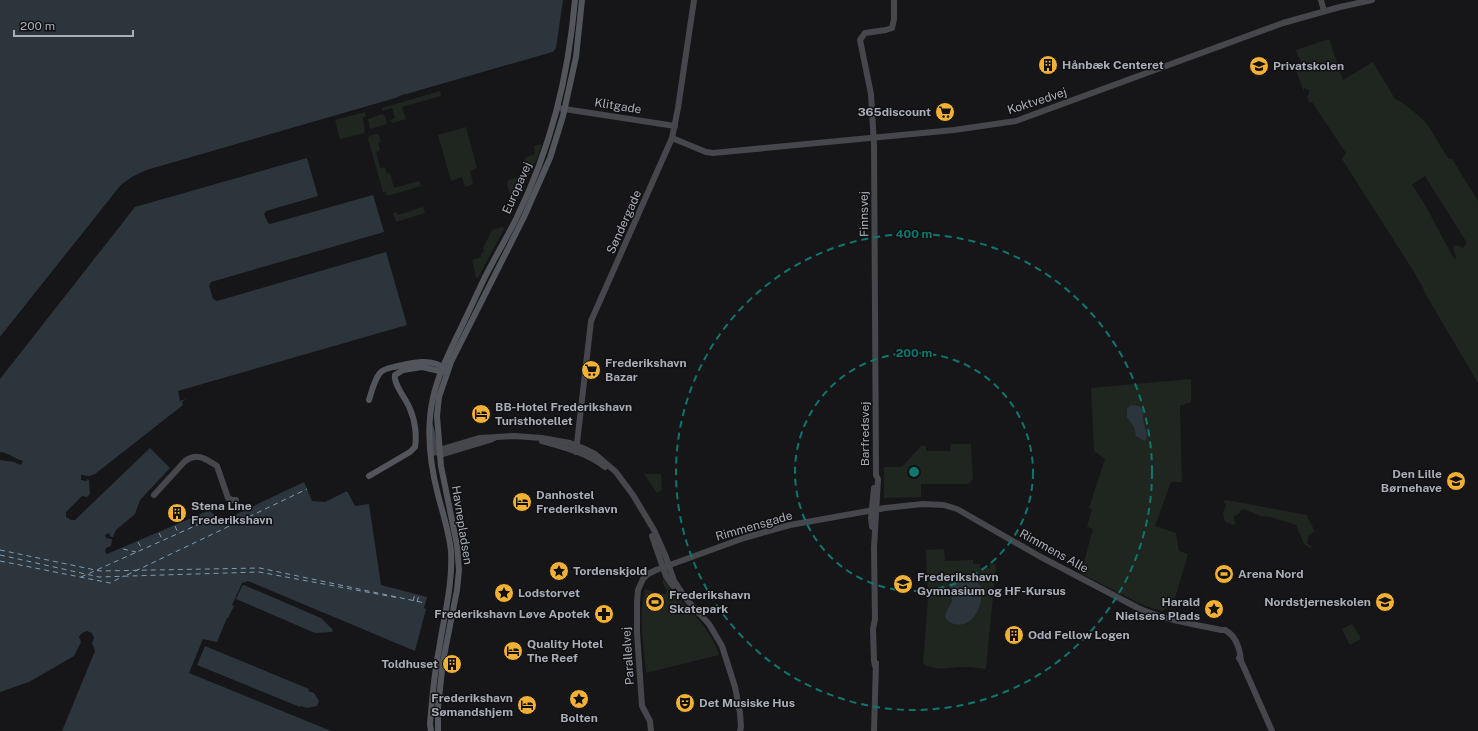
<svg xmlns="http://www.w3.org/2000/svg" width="1478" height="731" viewBox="0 0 1478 731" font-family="'Public Sans',sans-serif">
  <rect width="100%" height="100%" fill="#161618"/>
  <!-- green -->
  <g fill="#1e261f" fill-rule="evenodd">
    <path d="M1329,39L1343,80L1373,62L1395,99C1406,104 1417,114 1425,122C1433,131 1441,149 1449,159H1452L1478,201V383L1429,300L1416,275L1342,159L1346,153L1312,102L1310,103L1307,97L1309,93V90L1304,88V92L1294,65L1301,63L1296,50ZM1425,176L1467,243L1463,248L1456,245L1453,247L1456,258L1454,259L1423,201L1412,185Z"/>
    <polygon points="440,91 441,96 402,107 406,119 393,123 390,120 395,118 392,108 383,111 382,108"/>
    <polygon points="365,112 366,116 363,118 365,133 340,139 335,120"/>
    <polygon points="382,114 385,116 387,124 370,129 368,119"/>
    <polygon points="466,127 477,168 470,171 473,184 465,187 462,177 451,181 438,135"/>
    <polygon points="376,134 379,135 381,142 378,143 380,150 376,152 380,168 385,167 387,174 390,173 394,188 419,181 421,186 387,196 385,191 383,192 368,139 369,136"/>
    <polygon points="542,144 538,156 517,201 512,202 507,184 508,180 523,176 526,163 525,158 535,154 534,146"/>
    <polygon points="423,207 425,213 396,222 393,213 397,212 398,215"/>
    <polygon points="503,227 504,229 478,278 476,277 472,260 481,257 481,253 484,252 483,248 492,230"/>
    <polygon points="1191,379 1191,402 1180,406 1182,482 1171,482 1155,526 1176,533 1179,551 1188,554 1173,605 1162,611 1145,606 1080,573 1080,571 1082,569 1093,529 1087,527 1092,509 1089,508 1105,459 1094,451 1091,388"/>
    <polygon points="951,444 971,444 973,479 968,484 921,484 921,497 884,498 884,467 902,467 921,446 926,446 926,451 950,451"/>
    <polygon points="644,474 661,474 662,490 657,493"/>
    <path d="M1226,500L1307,515C1308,521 1314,526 1314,532L1309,535L1307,543L1312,547L1310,548L1304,544L1296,525L1271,517L1260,516L1244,509L1241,510L1239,514L1234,516L1235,524L1233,525L1226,522L1224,519L1223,513L1226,505L1223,501Z"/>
    <path d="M944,549L945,561L973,560V564H980V568H990V562L996,565L986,669C978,668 971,667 964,667C946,667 941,672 923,664L928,598L926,550Z"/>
    <path d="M664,578C671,591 682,601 692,612C704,625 714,639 719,655L646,673C644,646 638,616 645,589L656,593L665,594L667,591L662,582Z"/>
    <polygon points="1352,624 1361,639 1350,645 1342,629"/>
  </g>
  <!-- water -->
  <g fill="#2c353c">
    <polygon points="0,0 563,0 556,48 553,52 407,94 402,95 396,98 147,170 132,177 121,185 0,337"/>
    <path d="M307,158L318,196L266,211L264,214L268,223L270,224L373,195L384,232L211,282L209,286L213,299L217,301L386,252L407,325L178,391L180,401L186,399L182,402L183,405L95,474L89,476L81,475V480L87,481V479L89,480L90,494L87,497L82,496L66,512V517L71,520H75L150,448L170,468L140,500L135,514L116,530L113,537H111L109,533L105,535L106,538L112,539L111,546L106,548L105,552L107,554L210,510L212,514L213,513L217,521L216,523H218L304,482L312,501L325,502L347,491L355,506L369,504L381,585L427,597L424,608L426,609L415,651L248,581L242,583L232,605L234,606L228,618H227L217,642L203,639L189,673L331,731H62L95,651L92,643L94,638L92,633L87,631L82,633L79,637L81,642L74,656L29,682L0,692V460L14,462L21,465L23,461C15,459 9,453 0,452V379L135,207Z"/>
    <path d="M1131,405L1139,406L1143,410C1142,421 1144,423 1147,434L1146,440L1144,441L1136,436L1134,427L1127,417V409Z"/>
    <path d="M955,578C961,579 973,577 977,581C988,592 978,630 954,624C949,622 946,620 945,616C946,610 951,606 952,600C953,591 946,584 955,578Z"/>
    <polygon points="244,585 321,618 333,630 332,632 315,633 236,599 242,586"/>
    <polygon points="205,646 309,689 308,691 314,693 319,701 317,706 307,708 301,706 300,707 197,665"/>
  </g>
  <!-- pier -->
  <polygon fill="#161618" points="553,52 553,54 147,172 133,178 122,187 0,339 0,337 121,185 132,177 147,170 396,98 402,95 407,94"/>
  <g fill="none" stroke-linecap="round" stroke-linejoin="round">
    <!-- ferry -->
    <g stroke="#7f9bb3" stroke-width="1" stroke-dasharray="5 4" stroke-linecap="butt">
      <polyline points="175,526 178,533"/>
      <polyline points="159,533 162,539"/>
      <polyline points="138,542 142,549"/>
      <polyline points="123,549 136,552"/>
      <polyline points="0,550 100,571 260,568 425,603"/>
      <polyline points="0,555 99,577 259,572 399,598"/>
      <polyline points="0,561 110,583 124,576"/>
      <polyline points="127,575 307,489"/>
      <polyline points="81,577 215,517"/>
      <polyline points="413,601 415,594"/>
      <polyline points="417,602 419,595"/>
    </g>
    <!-- secondary -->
    <g stroke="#45474d" stroke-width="6">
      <polyline points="1321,0 1324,11"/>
      <polyline points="558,108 675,126"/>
      <polyline points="672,138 706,152 713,153 954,130 1016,121 1283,23 1340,7 1372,0"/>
      <path d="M430,426C434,436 431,448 440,455L490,440L494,438"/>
      <path d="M542,441C563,447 588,453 605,467"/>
      <polyline points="576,452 591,321 672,138 678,108 694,0"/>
      <polyline points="431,454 439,450 479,438 514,436 542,438 570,443 585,449 595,454 616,472 633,495 654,530 666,557 674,581 687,600 709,624 722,646 735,687 740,713 741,727 740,731"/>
      <path d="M154,495L185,461C197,452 206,459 217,466L228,498L232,500H236"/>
      <polyline points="872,527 871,518 874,488"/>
      <polyline points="652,536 666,576 673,586"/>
      <polyline points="1239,658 1241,661 1272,731"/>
      <polyline points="875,666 874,661 873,629 875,619 874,548 878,479 876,475 874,145 871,94 860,40 865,33 886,30 892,28 894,19 894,0"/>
      <path d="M651,731L650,721L642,706L637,633V602L638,590L643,579L648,574L656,570L744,538L790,525L885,508L923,504L944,505L957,509L1039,556L1138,608C1164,620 1193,624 1221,630H1225C1236,636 1240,649 1241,661"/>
      <polyline points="874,731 876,663"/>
    </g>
    <!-- primary -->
    <g stroke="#53555c" stroke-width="6">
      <path d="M369,400C372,391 374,380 380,373C383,369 389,368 394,367C410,363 431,357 446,369"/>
      <path d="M369,476L410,452L415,447C417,436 415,420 410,409C407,400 393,384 395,375L403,370L422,367L444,372"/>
      <path d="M431,731L430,724C432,699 434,674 439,649C444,616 453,584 451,551C449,532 443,514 438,495C430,464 426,429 433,398C438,375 448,355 458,334C467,316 475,298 484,279C494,259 506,239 516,219C551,148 568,78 575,0"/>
      <polyline points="438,731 438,707 443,661 457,590 459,570 457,545 441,466 437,416 439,397 451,362 524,217 550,158 563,116 576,57 582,0"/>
    </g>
  </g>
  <!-- distance rings -->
  <g fill="none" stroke="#0f766e" stroke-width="2" stroke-dasharray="7 5">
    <circle cx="914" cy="472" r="119"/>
    <circle cx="914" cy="472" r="238"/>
  </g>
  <!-- icons -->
  <defs>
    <g id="building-disc" transform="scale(1)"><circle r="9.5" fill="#f2b134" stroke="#111113"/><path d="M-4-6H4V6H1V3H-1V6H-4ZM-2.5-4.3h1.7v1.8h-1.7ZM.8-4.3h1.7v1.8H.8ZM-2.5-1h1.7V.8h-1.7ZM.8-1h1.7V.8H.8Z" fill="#111"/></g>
    <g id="school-disc" transform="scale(1)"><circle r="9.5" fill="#f2b134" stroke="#111113"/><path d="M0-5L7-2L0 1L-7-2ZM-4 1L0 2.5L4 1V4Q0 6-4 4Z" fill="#111"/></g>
    <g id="supermarket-disc" transform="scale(1)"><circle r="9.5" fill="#f2b134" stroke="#111113"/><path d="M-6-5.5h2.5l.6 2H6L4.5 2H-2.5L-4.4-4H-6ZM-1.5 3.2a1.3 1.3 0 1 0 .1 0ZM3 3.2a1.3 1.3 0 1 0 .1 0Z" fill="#111"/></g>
    <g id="hotel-disc" transform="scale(1)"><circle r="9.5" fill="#f2b134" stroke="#111113"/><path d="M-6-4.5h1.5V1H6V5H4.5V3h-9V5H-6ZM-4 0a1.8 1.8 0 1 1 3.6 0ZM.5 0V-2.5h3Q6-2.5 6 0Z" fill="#111"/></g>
    <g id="sight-disc" transform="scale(1)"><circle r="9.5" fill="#f2b134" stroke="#111113"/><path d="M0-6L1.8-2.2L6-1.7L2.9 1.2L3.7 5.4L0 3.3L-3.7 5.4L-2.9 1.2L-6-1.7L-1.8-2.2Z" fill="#111"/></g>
    <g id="stadium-disc" transform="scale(1)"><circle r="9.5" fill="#f2b134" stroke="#111113"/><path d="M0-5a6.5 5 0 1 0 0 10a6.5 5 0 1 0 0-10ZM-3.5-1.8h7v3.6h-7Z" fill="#111"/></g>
    <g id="pharmacy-disc" transform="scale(1)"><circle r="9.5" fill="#f2b134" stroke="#111113"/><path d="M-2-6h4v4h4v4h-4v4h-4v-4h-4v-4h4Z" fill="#111"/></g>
    <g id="theatre-disc" transform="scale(1)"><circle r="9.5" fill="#f2b134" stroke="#111113"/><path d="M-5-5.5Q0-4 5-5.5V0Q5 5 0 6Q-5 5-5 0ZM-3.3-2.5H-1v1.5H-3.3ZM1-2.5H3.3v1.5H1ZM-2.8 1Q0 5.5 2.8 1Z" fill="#111"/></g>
  </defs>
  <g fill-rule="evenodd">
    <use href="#building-disc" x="1048" y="65"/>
    <use href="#school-disc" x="1259" y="66"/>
    <use href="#supermarket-disc" x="945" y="112"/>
    <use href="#supermarket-disc" x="591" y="370"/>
    <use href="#hotel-disc" x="481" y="414"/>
    <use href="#school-disc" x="1456" y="481"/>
    <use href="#hotel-disc" x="522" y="502"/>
    <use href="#building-disc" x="177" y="513"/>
    <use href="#sight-disc" x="559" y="571"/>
    <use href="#stadium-disc" x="1224" y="574"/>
    <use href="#school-disc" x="903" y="584"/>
    <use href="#sight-disc" x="504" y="593"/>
    <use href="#stadium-disc" x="655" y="602"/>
    <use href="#school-disc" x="1385" y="602"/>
    <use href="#sight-disc" x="1214" y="609"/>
    <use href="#pharmacy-disc" x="604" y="614"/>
    <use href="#building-disc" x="1014" y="635"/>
    <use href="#hotel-disc" x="513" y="651"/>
    <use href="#building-disc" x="452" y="664"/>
    <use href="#sight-disc" x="579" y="699"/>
    <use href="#theatre-disc" x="685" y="703"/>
    <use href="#hotel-disc" x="527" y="705"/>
  </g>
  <g text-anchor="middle" stroke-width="3" stroke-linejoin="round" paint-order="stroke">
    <!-- poi labels -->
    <g font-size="12" font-weight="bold" fill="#a8adb8" stroke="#111113" text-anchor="start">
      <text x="1062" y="69">Hånbæk Centeret</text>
      <text x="1273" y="70">Privatskolen</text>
      <text x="931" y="116" text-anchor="end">365discount</text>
      <text x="605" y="367">Frederikshavn<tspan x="605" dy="14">Bazar</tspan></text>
      <text x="495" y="411">BB-Hotel Frederikshavn<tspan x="495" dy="14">Turisthotellet</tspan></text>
      <text x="1442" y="478" text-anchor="end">Den Lille<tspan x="1442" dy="14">Børnehave</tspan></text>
      <text x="536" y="499">Danhostel<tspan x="536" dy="14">Frederikshavn</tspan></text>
      <text x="191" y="510">Stena Line<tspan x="191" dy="14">Frederikshavn</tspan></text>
      <text x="573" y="575">Tordenskjold</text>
      <text x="1238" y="578">Arena Nord</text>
      <text x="917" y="581">Frederikshavn<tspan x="917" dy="14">Gymnasium og HF-Kursus</tspan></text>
      <text x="518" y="597">Lodstorvet</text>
      <text x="669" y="599">Frederikshavn<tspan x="669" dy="14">Skatepark</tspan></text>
      <text x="1200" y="606" text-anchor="end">Harald<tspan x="1200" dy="14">Nielsens Plads</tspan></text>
      <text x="1371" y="606" text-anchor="end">Nordstjerneskolen</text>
      <text x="590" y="618" text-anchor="end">Frederikshavn Løve Apotek</text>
      <text x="1028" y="639">Odd Fellow Logen</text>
      <text x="527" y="648">Quality Hotel<tspan x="527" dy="14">The Reef</tspan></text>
      <text x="438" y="668" text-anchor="end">Toldhuset</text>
      <text x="513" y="702" text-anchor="end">Frederikshavn<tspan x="513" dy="14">Sømandshjem</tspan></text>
      <text x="699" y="707">Det Musiske Hus</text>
      <text x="579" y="722" text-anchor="middle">Bolten</text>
    </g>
    <!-- street labels -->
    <g font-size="12" fill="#a8adb8" stroke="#111113">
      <text transform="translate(1037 101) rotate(-18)" y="4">Koktvedvej</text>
      <text transform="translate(618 106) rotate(9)" y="4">Klitgade</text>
      <text transform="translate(517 188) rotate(-66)" y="4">Europavej</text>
      <text transform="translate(864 214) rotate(-91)" y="4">Finnsvej</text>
      <text transform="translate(624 222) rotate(-66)" y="4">Søndergade</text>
      <text transform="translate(865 434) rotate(-90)" y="4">Barfredsvej</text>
      <text transform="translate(462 525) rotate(81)" y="4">Havnepladsen</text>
      <text transform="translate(754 526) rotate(-16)" y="4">Rimmensgade</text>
      <text transform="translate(1054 551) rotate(29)" y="4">Rimmens Alle</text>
      <text transform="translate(628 656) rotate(-94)" y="4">Parallelvej</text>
    </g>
  </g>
  <circle cx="914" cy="472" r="6" fill="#0f766e" stroke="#111113" stroke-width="2"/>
  <g font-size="12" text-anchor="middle" font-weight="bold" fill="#0f766e" stroke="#111113" stroke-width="3" stroke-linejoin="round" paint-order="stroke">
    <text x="914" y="238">400 m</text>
    <text x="914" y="357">200 m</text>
  </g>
  <!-- scale -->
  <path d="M14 30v6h119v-6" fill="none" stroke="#a8adb8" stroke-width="2"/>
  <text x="20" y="30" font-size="12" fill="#a8adb8" stroke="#111113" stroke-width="3" paint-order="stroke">200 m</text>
</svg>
